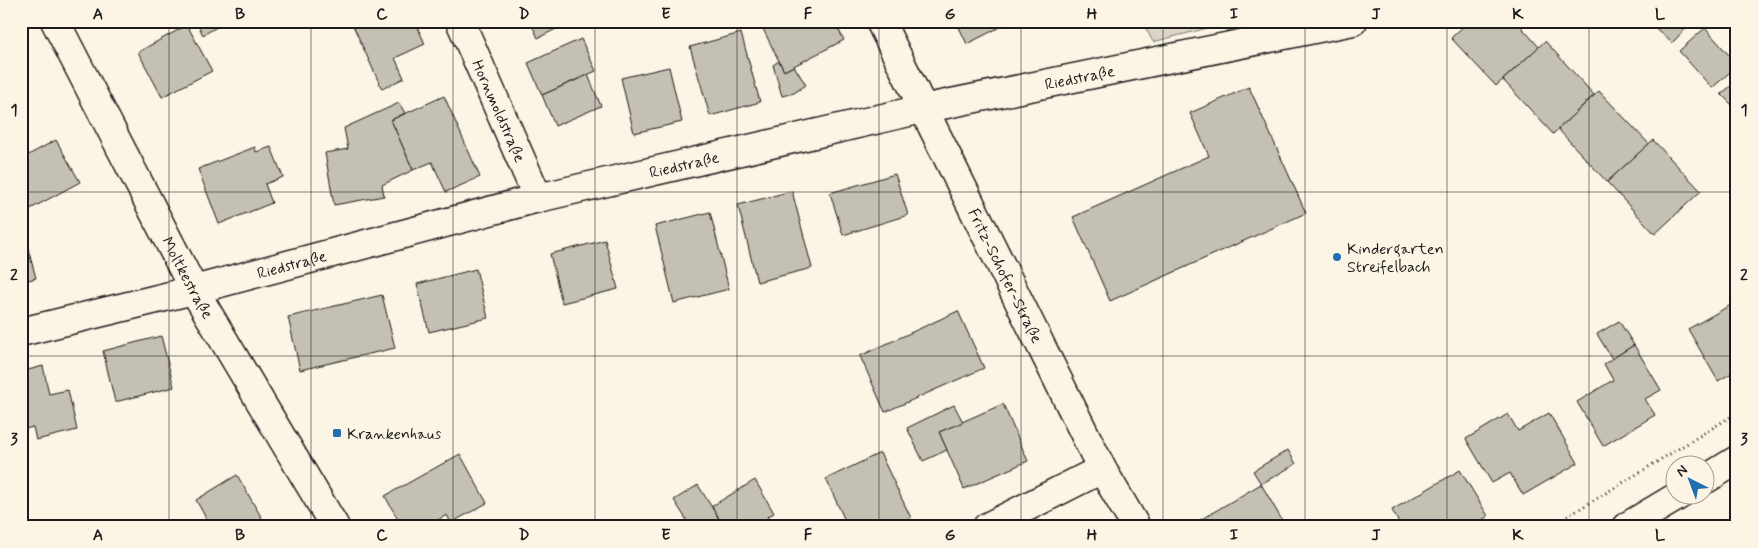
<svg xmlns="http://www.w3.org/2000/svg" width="1758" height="548" viewBox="0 0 1758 548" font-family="Mynerve,sans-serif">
  <rect width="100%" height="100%" fill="#fcf5e5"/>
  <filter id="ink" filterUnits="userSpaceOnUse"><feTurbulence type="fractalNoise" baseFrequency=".02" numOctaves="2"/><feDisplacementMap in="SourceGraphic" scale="10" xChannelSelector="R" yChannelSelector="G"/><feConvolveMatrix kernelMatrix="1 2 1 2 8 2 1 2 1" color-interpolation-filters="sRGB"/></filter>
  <g filter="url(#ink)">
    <!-- green -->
    <polygon fill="#dbd5c8" stroke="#7c7872" points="1142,21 1235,21 1153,42"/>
    <!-- building -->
    <g fill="#c4c0b3" stroke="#1c1c1c">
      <polygon points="196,21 227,21 203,35"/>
      <polygon points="351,21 415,21 425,44 395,58 404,78 382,89"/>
      <polygon points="530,21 572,21 538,38"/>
      <polygon points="759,21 834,21 844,40 784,71"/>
      <polygon points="956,21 1012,21 967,44"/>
      <polygon points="1469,21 1516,21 1539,47 1496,86 1451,38"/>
      <polygon points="1648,21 1693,21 1672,43"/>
      <polygon points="187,25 212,71 162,97 138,52"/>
      <polygon points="1705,28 1737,64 1737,66 1712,88 1679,51"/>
      <polygon points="741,33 760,102 710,116 690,47"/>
      <polygon points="581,39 596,71 542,95 528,63"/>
      <polygon points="1545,41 1594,95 1553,134 1503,80"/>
      <polygon points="779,61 784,71 794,66 806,85 794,93 782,96 773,65"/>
      <polygon points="669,67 682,122 634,133 621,78"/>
      <polygon points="588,75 601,106 555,126 542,95"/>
      <polygon points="1737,81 1737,110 1721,94"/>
      <polygon points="1249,87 1306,213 1110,301 1073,217 1209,156 1190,113"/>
      <polygon points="1599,91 1649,144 1607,182 1558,129"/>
      <polygon points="444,96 480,177 446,192 432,162 413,170 391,120"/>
      <polygon points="399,103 405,113 391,120 413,170 382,185 384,196 334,205 325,153 348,149 344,128"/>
      <polygon points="56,140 80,182 21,214 21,159"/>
      <polygon points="1653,140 1701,191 1655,234 1607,182"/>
      <polygon points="255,147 256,152 271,147 283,177 265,184 272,203 219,224 198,169"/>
      <polygon points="895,174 908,215 843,235 830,193"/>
      <polygon points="792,191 812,268 757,282 738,205"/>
      <polygon points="710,212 729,289 674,303 655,226"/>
      <polygon points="21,223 36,278 21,282"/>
      <polygon points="605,240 618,289 562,303 550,254"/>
      <polygon points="476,269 488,318 429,332 417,284"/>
      <polygon points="382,295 395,348 300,370 288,317"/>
      <polygon points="1736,302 1737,370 1718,381 1688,329"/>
      <polygon points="958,311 984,368 885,412 860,356"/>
      <polygon points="1619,321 1634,345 1612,359 1597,334"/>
      <polygon points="161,336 174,387 115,402 103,351"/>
      <polygon points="1634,345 1661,390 1645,399 1655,415 1603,446 1577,402 1613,380 1604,364"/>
      <polygon points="43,366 49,394 68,390 77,430 36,440 33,427 21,430 21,372"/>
      <polygon points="1003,404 1028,461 964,489 939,432"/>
      <polygon points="954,405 963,422 939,432 947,450 923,461 907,428"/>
      <polygon points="1549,413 1578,463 1523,495 1510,473 1492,483 1466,439 1508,414 1518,431"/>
      <polygon points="1288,450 1296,464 1261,484 1253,471"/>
      <polygon points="880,453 911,518 894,527 848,527 826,479"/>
      <polygon points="460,454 487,503 451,523 447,515 425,527 402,527 385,496"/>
      <polygon points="1460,470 1488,516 1471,527 1401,527 1392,510"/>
      <polygon points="237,475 267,527 211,527 196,500"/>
      <polygon points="755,480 774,513 767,517 773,527 724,527 712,506"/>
      <polygon points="1261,484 1286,527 1197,527 1195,523"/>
      <polygon points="698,485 719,519 707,527 691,527 674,500"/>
      <polygon points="908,520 911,527 894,527"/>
    </g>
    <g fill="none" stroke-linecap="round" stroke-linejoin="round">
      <!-- street casing -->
      <g stroke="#1c1c1c" stroke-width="31">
        <g id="street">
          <path id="s1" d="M55,21L194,290L335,527"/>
          <path id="s2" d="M460,21L538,198"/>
          <path id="s3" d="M880,21L1102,469L1136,527"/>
          <path id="s4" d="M21,332L194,290L538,198L922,109L1353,21"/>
          <polyline points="1706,479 1737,460"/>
          <polyline points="987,527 1102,469"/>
          <polyline points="1626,527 1678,496"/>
        </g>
      </g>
      <!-- path -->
      <polyline stroke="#1c1c1c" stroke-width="3" stroke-dasharray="1 4" stroke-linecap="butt" points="1550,527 1737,413"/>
      <!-- street -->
      <use href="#street" stroke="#fcf5e5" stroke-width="28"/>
    </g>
  </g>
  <!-- grid -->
  <path fill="none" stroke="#1c1c1c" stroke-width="1" stroke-opacity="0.55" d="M169,21V527M311,21V527M453,21V527M595,21V527M737,21V527M879,21V527M1021,21V527M1163,21V527M1305,21V527M1447,21V527M1589,21V527M21,192H1737M21,356H1737"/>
  <!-- markers -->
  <g fill="#1f6fb2" stroke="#fcf5e5" stroke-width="2">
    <circle cx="1337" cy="257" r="5"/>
    <rect x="332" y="428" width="10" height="10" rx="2.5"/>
  </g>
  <g text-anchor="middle" stroke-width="4" stroke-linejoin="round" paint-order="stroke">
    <!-- street labels -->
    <g font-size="16" fill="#1c1c1c" stroke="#fcf5e5">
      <text dy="6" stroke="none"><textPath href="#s4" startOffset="1089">Riedstraße</textPath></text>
      <text dy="6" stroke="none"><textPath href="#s2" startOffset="98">Hornmoldstraße</textPath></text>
      <text dy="6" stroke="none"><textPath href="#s4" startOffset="684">Riedstraße</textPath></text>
      <text dy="6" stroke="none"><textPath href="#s4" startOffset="279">Riedstraße</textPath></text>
      <text dy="6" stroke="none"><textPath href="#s3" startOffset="284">Fritz-Schofer-Straße</textPath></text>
      <text dy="6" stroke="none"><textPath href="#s1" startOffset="289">Moltkestraße</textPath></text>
    </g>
    <!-- poi labels -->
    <g font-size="16" fill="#1c1c1c" stroke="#fcf5e5" text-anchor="start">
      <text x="1347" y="254">Kindergarten<tspan x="1347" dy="18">Streifelbach</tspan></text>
      <text x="347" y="439">Krankenhaus</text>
    </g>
  </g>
  <!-- margin -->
  <rect width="1758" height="548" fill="none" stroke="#fcf5e5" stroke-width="55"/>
  <!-- north arrow -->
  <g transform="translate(1690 480) rotate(318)"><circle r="24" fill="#fcf5e5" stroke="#a29e95"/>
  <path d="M0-4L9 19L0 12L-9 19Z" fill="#1f6fb2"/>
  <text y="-8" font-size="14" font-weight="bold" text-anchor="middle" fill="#1c1c1c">N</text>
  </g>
  <rect x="28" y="28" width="1702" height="492" fill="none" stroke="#1c1c1c" stroke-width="2"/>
  <g font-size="16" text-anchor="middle" font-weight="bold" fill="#1c1c1c">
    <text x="98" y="19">A</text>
    <text x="240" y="19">B</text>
    <text x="382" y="19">C</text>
    <text x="524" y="19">D</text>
    <text x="666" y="19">E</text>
    <text x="808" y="19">F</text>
    <text x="950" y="19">G</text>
    <text x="1092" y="19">H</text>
    <text x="1234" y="19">I</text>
    <text x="1376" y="19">J</text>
    <text x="1518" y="19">K</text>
    <text x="1660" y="19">L</text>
    <text x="14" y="115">1</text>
    <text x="1744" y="115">1</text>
    <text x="14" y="280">2</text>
    <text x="1744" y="280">2</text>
    <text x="14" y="444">3</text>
    <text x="1744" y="444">3</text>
    <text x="98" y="540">A</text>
    <text x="240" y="540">B</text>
    <text x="382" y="540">C</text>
    <text x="524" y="540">D</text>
    <text x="666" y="540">E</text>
    <text x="808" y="540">F</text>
    <text x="950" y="540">G</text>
    <text x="1092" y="540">H</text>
    <text x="1234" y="540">I</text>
    <text x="1376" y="540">J</text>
    <text x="1518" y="540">K</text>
    <text x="1660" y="540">L</text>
  </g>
</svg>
